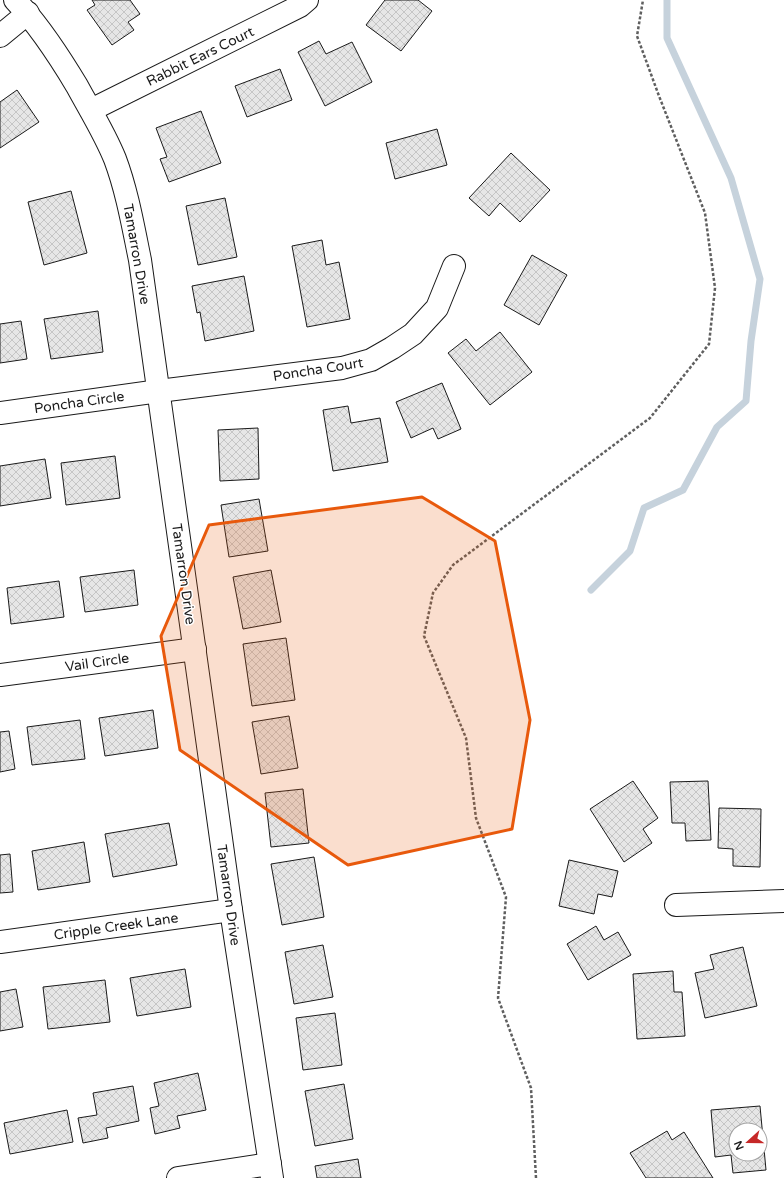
<svg xmlns="http://www.w3.org/2000/svg" width="784" height="1178" viewBox="0 0 784 1178" font-family="'Varela Round',sans-serif">
  <defs>
    <pattern id="building-cross-hatch" width="8" height="8" patternUnits="userSpaceOnUse"><rect width="8" height="8" fill="#e6e6e6"/><path d="M0 0l8 8M0 8l8-8" fill="none" stroke="#c5c5c5"/></pattern>
  </defs>
  <rect width="100%" height="100%" fill="#fff"/>
  <g fill="none" stroke-linecap="round" stroke-linejoin="round">
    <!-- stream -->
    <polyline stroke="#c6d2dc" stroke-width="7" points="591,590 630,551 644,508 683,490 717,427 746,401 751,341 760,279 731,178 667,38 667,0"/>
  </g>
  <!-- building -->
  <g fill="url(#building-cross-hatch)" stroke="#1a1a1a" fill-rule="evenodd">
    <polygon points="92,0 130,0 140,14 128,22 134,30 112,45 87,10 95,5"/>
    <polygon points="385,0 418,0 432,11 401,51 366,25"/>
    <polygon points="319,41 326,54 352,42 372,82 325,106 298,52"/>
    <polygon points="280,69 292,100 247,117 235,86"/>
    <polygon points="17,90 39,122 0,148 0,102"/>
    <polygon points="201,111 221,163 169,182 160,159 167,157 156,128"/>
    <polygon points="437,129 447,165 395,179 386,143"/>
    <polygon points="511,153 550,190 520,222 500,203 489,216 469,198"/>
    <polygon points="71,191 87,253 44,265 28,202"/>
    <polygon points="225,198 237,257 198,265 186,206"/>
    <polygon points="322,240 326,265 339,262 350,319 307,327 292,246"/>
    <polygon points="532,255 567,275 539,325 504,305"/>
    <polygon points="244,276 254,331 205,341 200,312 197,313 192,286"/>
    <polygon points="98,311 103,352 51,359 44,319"/>
    <polygon points="21,321 27,359 0,363 0,324"/>
    <polygon points="500,332 532,372 490,405 448,353 466,339 476,351"/>
    <polygon points="442,383 461,429 438,439 433,428 411,438 396,402"/>
    <polygon points="348,406 351,423 380,418 388,462 333,471 323,410"/>
    <polygon points="258,428 259,479 220,481 218,430"/>
    <polygon points="115,456 120,498 66,505 61,463"/>
    <polygon points="45,459 51,498 0,506 0,466"/>
    <polygon points="259,499 268,551 229,557 221,505"/>
    <polygon points="134,570 138,605 85,612 80,577"/>
    <polygon points="271,570 281,622 243,629 233,577"/>
    <polygon points="59,581 64,617 11,624 7,588"/>
    <polygon points="286,638 295,700 252,706 243,644"/>
    <polygon points="153,710 158,748 105,756 99,718"/>
    <polygon points="289,716 298,768 261,774 252,722"/>
    <polygon points="80,720 85,759 32,765 27,727"/>
    <polygon points="9,731 15,769 0,772 0,732"/>
    <polygon points="633,781 658,818 643,829 652,843 624,862 590,809"/>
    <polygon points="708,781 711,840 686,841 685,823 672,823 670,782"/>
    <polygon points="303,789 309,843 271,847 265,793"/>
    <polygon points="719,808 761,809 760,867 733,866 733,849 718,848"/>
    <polygon points="169,823 177,865 113,877 105,834"/>
    <polygon points="84,842 90,882 38,890 32,851"/>
    <polygon points="10,854 13,892 0,893 0,855"/>
    <polygon points="314,857 324,917 282,925 271,864"/>
    <polygon points="569,860 618,871 612,897 598,894 594,914 559,906"/>
    <polygon points="596,926 604,940 618,932 631,955 588,980 567,944"/>
    <polygon points="323,945 333,997 294,1004 285,952"/>
    <polygon points="743,947 757,1006 705,1018 695,973 714,969 710,955"/>
    <polygon points="185,969 191,1007 137,1016 130,978"/>
    <polygon points="673,971 674,992 682,992 685,1036 637,1039 633,974"/>
    <polygon points="105,980 110,1022 48,1029 43,987"/>
    <polygon points="16,989 23,1027 0,1031 0,992"/>
    <polygon points="335,1013 342,1065 303,1070 296,1018"/>
    <polygon points="198,1073 206,1110 177,1116 180,1128 155,1134 150,1108 159,1106 154,1083"/>
    <polygon points="344,1084 353,1139 315,1146 305,1091"/>
    <polygon points="133,1086 139,1121 106,1128 108,1138 83,1143 78,1118 97,1115 93,1093"/>
    <path d="M760,1106L766,1170L733,1173L731,1155L715,1157L711,1110ZM736,1130H760V1154H736Z"/>
    <polygon points="67,1110 73,1142 10,1154 4,1123"/>
    <polygon points="667,1131 672,1140 684,1132 713,1178 646,1178 630,1153"/>
    <polygon points="358,1159 361,1178 317,1178 315,1166"/>
  </g>
  <g fill="none" stroke-linecap="round" stroke-linejoin="round">
    <!-- minor casing -->
    <g stroke="#1a1a1a" stroke-width="24">
      <g id="minor">
        <path d="M15,0C39,25 59,56 77,86C90,110 105,134 115,159C127,191 133,226 140,260L231,910L272,1178"/>
        <polyline points="0,36 28,13"/>
        <polyline points="91,110 300,6 307,0"/>
        <polyline points="0,413 159,391 342,368 371,360 392,348 413,334 437,308 454,266"/>
        <polyline points="0,675 195,649"/>
        <polyline points="676,905 784,901"/>
        <polyline points="0,942 231,910"/>
        <polyline points="178,1178 270,1164"/>
      </g>
    </g>
    <!-- path -->
    <polyline stroke="#5f5f5f" stroke-width="2.5" stroke-dasharray="3 2" stroke-linecap="butt" points="536,1178 531,1088 498,998 506,897 476,818 466,738 424,636 433,593 453,565 650,418 709,344 715,288 705,213 659,96 637,36 643,0"/>
    <!-- minor -->
    <use href="#minor" stroke="#fff" stroke-width="22"/>
  </g>
  <!-- marked area -->
  <path fill="#e8590c" fill-opacity="0.2" stroke="#e8590c" stroke-width="3" stroke-linejoin="round" d="M422,497L495,541L530,720L512,829L348,865L180,750L161,636L209,525Z"/>
  <g text-anchor="middle" stroke-width="3" stroke-linejoin="round" paint-order="stroke">
    <!-- street labels -->
    <g font-size="14" fill="#1a1a1a" stroke="#fff">
      <text transform="translate(200 56) rotate(-26)" y="5">Rabbit Ears Court</text>
      <text transform="translate(137 254) rotate(80)" y="5">Tamarron Drive</text>
      <text transform="translate(318 369) rotate(-9)" y="5">Poncha Court</text>
      <text transform="translate(79 402) rotate(-8)" y="5">Poncha Circle</text>
      <text transform="translate(184 574) rotate(82)" y="5">Tamarron Drive</text>
      <text transform="translate(97 662) rotate(-8)" y="5">Vail Circle</text>
      <text transform="translate(229 895) rotate(82)" y="5">Tamarron Drive</text>
      <text transform="translate(116 926) rotate(-8)" y="5">Cripple Creek Lane</text>
    </g>
  </g>
  <!-- north arrow -->
  <g transform="translate(748 1142) rotate(249)"><circle r="19" fill="#ffffff" stroke="#a3a3a3"/>
  <path d="M0-3L7 15L0 10L-7 15Z" fill="#c62828"/>
  <text y="-6" font-size="11" font-weight="bold" text-anchor="middle" fill="#1a1a1a">N</text>
  </g>
</svg>
